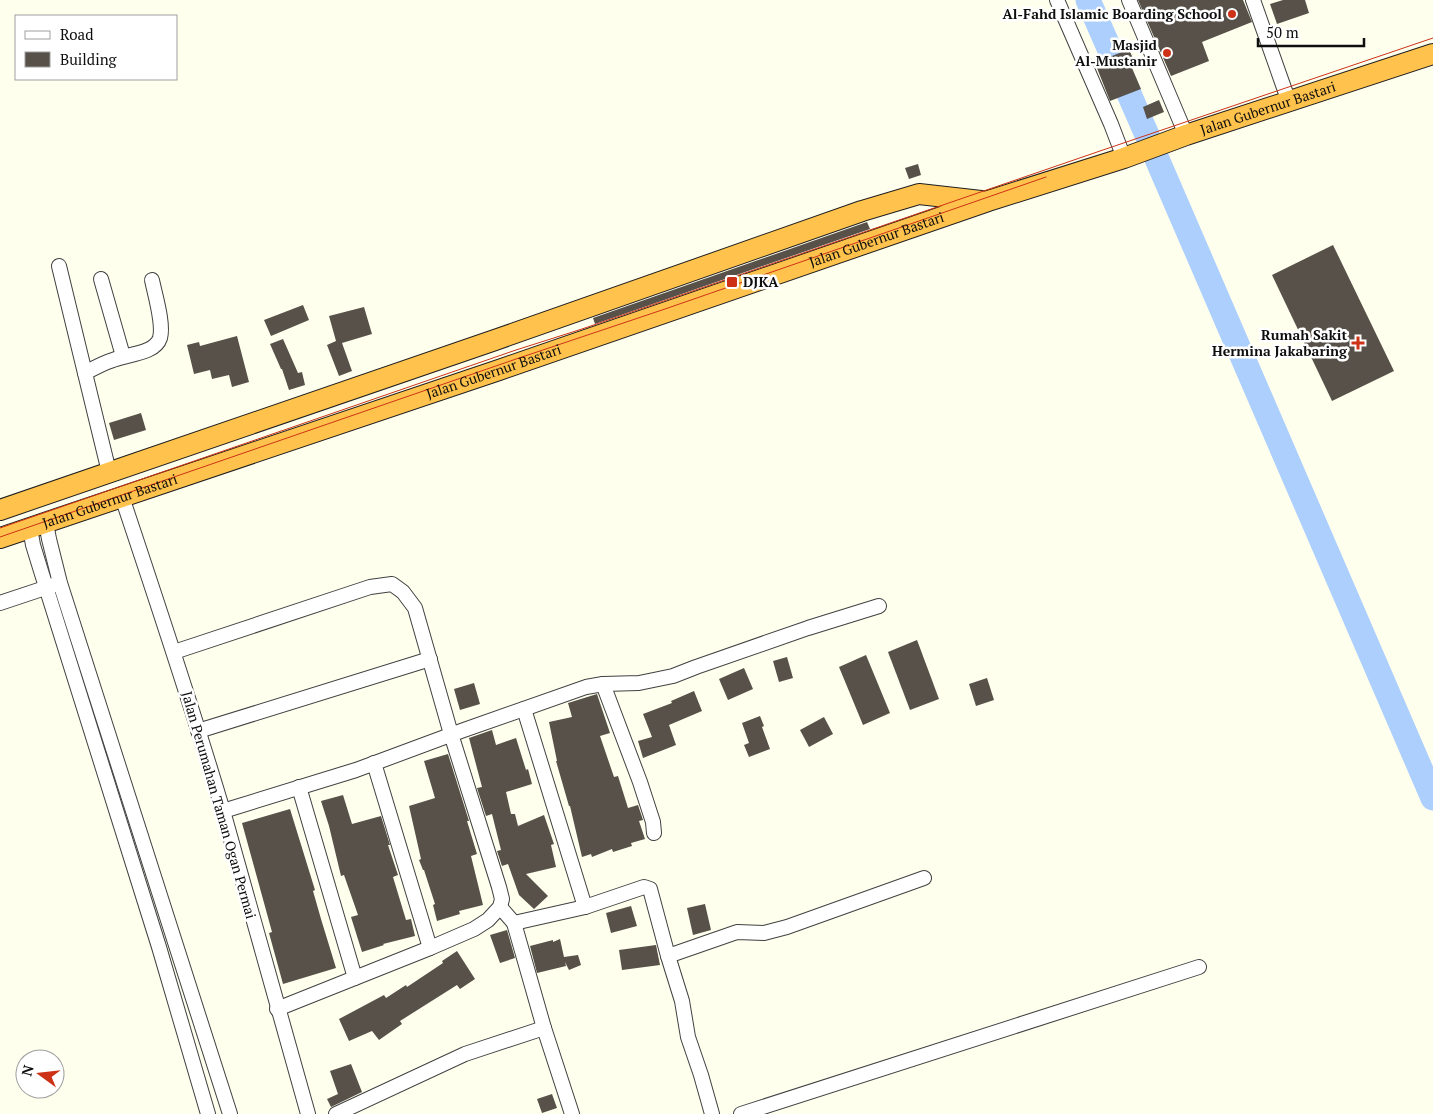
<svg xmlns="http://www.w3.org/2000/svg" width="1433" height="1114" viewBox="0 0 1433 1114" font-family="'PT Serif',serif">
  <rect width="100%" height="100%" fill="#ffe"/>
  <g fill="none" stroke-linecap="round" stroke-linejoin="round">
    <!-- river -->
    <g stroke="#accffd" stroke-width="25">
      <polyline points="1088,0 1147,135"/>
      <polyline points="1157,159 1433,798"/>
    </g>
  </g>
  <!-- building -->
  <g fill="#575149">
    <polygon points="1138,0 1243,0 1252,22 1202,42 1209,61 1171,76"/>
    <polygon points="1283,0 1305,0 1309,13 1277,24 1270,4"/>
    <polygon points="1129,49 1136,66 1132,68 1141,89 1110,101 1095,63"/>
    <polygon points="1159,100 1164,112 1147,119 1143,107"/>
    <polygon points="918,164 921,175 909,179 905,168"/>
    <polygon points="867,222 870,229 595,324 593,318"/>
    <polygon points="1333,245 1394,371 1332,401 1272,275"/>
    <polygon points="303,305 309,320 271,336 264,320"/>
    <polygon points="364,307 372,334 342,343 352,371 339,376 327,345 336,341 329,316"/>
    <polygon points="237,336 249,382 232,387 229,375 212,379 210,370 194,374 187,345 199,342 200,346"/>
    <polygon points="283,339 298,373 302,372 305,385 289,390 282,369 281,369 270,344"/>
    <polygon points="141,413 146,430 114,440 109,423"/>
    <polygon points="917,640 939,699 910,710 888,652"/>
    <polygon points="866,655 890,713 863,725 839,667"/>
    <polygon points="787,657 793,678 779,682 773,661"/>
    <polygon points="744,668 753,689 728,700 719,679"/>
    <polygon points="987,678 994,700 976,706 969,684"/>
    <polygon points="474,683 480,704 460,710 454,689"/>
    <polygon points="694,691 702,711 669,725 676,745 643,758 638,741 652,737 643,714 672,703 671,701"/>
    <polygon points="597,694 610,733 600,736 614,777 618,776 628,808 638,805 643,820 639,821 645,839 631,843 632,846 613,852 612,849 592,857 591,854 582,857 570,806 569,806 556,761 557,761 549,722 572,717 568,703"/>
    <polygon points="760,716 764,726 762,727 770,749 749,757 744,745 749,743 742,723"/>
    <polygon points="824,717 833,734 809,747 800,730"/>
    <polygon points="492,730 496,745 516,738 526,770 528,769 532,784 506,792 511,814 515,814 518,826 544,815 554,844 551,845 556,867 526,874 548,896 534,909 519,895 508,864 502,866 497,851 501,850 492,814 486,816 477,788 482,787 469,738"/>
    <polygon points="448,754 469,821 467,821 477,854 471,856 483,905 459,911 460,914 437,921 433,905 435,904 424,870 423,870 419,860 421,859 409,806 435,798 424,761"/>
    <polygon points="343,795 352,824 381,816 390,845 388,845 398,875 393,877 406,920 411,919 415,936 383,944 384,945 362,952 351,917 358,915 344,875 341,876 329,826 321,801"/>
    <polygon points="290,809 315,890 313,891 321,919 336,968 283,984 269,933 272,932 242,823"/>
    <polygon points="705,904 711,930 693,935 687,908"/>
    <polygon points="631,906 637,926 611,933 606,913"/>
    <polygon points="507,930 515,958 500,963 490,935"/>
    <polygon points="560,939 564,957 578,955 581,965 569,970 565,962 566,966 537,973 530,946 553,940 553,942"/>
    <polygon points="656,945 660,965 622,970 619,950"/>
    <polygon points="457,951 475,979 460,989 457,985 400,1021 402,1024 379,1040 372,1031 349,1041 339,1019 384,995 386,998 406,985 407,987 443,963 442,961"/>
    <polygon points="351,1064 362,1092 331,1107 327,1099 338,1094 330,1071"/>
    <polygon points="552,1094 557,1108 542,1113 537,1099"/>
  </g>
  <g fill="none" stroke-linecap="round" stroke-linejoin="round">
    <!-- minor casing -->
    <g stroke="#414141" stroke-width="16">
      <g id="minor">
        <polyline points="1057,0 1111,124 1124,158"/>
        <polyline points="1129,0 1186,135"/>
        <polyline points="1253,0 1289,102"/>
        <polyline points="59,266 109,472"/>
        <polyline points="101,279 123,356"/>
        <path d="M85,373C94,368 103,363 113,360C127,354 155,354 160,338C164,324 155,295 152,280"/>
        <path d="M122,497C157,602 192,706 223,811C252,912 279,1013 308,1114"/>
        <polyline points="46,523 49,539 60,583 230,1114"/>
        <polyline points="30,528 33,545 41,571 159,947 208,1114"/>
        <polyline points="0,603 54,585"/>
        <polyline points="174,652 370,587 392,584 403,592 415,608 451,734 499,887 502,899 500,907 488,920 474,929 430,948 277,1009"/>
        <polyline points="603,684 640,782 653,822 654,833"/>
        <polyline points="524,709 585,907"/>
        <polyline points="198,731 430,659"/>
        <polyline points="374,763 430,948"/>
        <polyline points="299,787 355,978"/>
        <polyline points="223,811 356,770 461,731 586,687 603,684 639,683 673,676 696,667 808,628 879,606"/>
        <polyline points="500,907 514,923 585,907 644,887 650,889 668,956 682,1001 688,1037 701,1075 712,1114"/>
        <polyline points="514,923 544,1028 572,1114"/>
        <polyline points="668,956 737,932 764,933 787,927 924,878"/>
        <polyline points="336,1114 465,1054 544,1028"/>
        <polyline points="741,1114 1199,967"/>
      </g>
    </g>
    <!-- highway casing -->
    <g stroke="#1f1f1f" stroke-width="22">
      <g id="highway">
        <polyline points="0,510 495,340 862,211 919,194 981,201"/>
        <path id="s1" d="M0,538L499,370L988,201L1124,158L1186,135L1433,54"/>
      </g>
    </g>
    <!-- minor -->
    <use href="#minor" stroke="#fff" stroke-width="14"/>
    <!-- highway -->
    <use href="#highway" stroke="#ffc24c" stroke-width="20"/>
    <!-- tram -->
    <g stroke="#cd3216" stroke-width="1">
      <polyline points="0,528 516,350 582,329 1100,151 1433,38"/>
      <polyline points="0,537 519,358 665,309 1046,177"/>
    </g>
  </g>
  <!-- markers -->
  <g fill="#cd3216" stroke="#fff" stroke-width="2">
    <circle cx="1232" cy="14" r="5"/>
    <circle cx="1167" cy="53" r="5"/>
    <rect x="726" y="276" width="12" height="12" rx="2.5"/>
    <path d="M1355.5 335.5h5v5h5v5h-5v5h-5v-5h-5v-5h5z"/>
  </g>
  <g text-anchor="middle" stroke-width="5" stroke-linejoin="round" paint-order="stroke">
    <!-- poi labels -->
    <g font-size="14" font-weight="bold" fill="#0e0e0e" stroke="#fff" text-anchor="end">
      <text x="1222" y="19">Al-Fahd Islamic Boarding School</text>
      <text x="1157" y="50">Masjid<tspan x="1157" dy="16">Al-Mustanir</tspan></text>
      <text x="743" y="287" text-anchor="start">DJKA</text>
      <text x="1347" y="340">Rumah Sakit<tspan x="1347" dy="16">Hermina Jakabaring</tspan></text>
    </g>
    <!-- street labels -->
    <g font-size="14" fill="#0e0e0e" stroke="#fff">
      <text dy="5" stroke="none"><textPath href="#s1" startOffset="1339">Jalan Gubernur Bastari</textPath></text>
      <text dy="5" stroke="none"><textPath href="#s1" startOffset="926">Jalan Gubernur Bastari</textPath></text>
      <text dy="5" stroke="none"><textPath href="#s1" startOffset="521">Jalan Gubernur Bastari</textPath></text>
      <text dy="5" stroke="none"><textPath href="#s1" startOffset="116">Jalan Gubernur Bastari</textPath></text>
      <text transform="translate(219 805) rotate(74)" y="5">Jalan Perumahan Taman Ogan Permai</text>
    </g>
  </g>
  <!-- legend -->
  <rect x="15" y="15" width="162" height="65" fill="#ffffff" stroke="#9f9f9f"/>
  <rect x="25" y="31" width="25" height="8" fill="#ffffff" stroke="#9f9f9f"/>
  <text x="60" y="40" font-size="15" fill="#0e0e0e">Road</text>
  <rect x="25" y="52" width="25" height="15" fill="#575149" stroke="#9f9f9f"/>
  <text x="60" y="65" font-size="15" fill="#0e0e0e">Building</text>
  <!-- north arrow -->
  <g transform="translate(40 1074) rotate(285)"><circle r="24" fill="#ffffff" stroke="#9f9f9f"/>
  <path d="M0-4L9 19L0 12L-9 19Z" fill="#cd3216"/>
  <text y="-8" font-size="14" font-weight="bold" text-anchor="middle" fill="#0e0e0e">N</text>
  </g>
  <!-- scale -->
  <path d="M1258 38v8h106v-8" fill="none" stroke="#0e0e0e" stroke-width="2.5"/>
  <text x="1266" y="38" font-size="15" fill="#0e0e0e" stroke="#ffffff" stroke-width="4" paint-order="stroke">50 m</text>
</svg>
